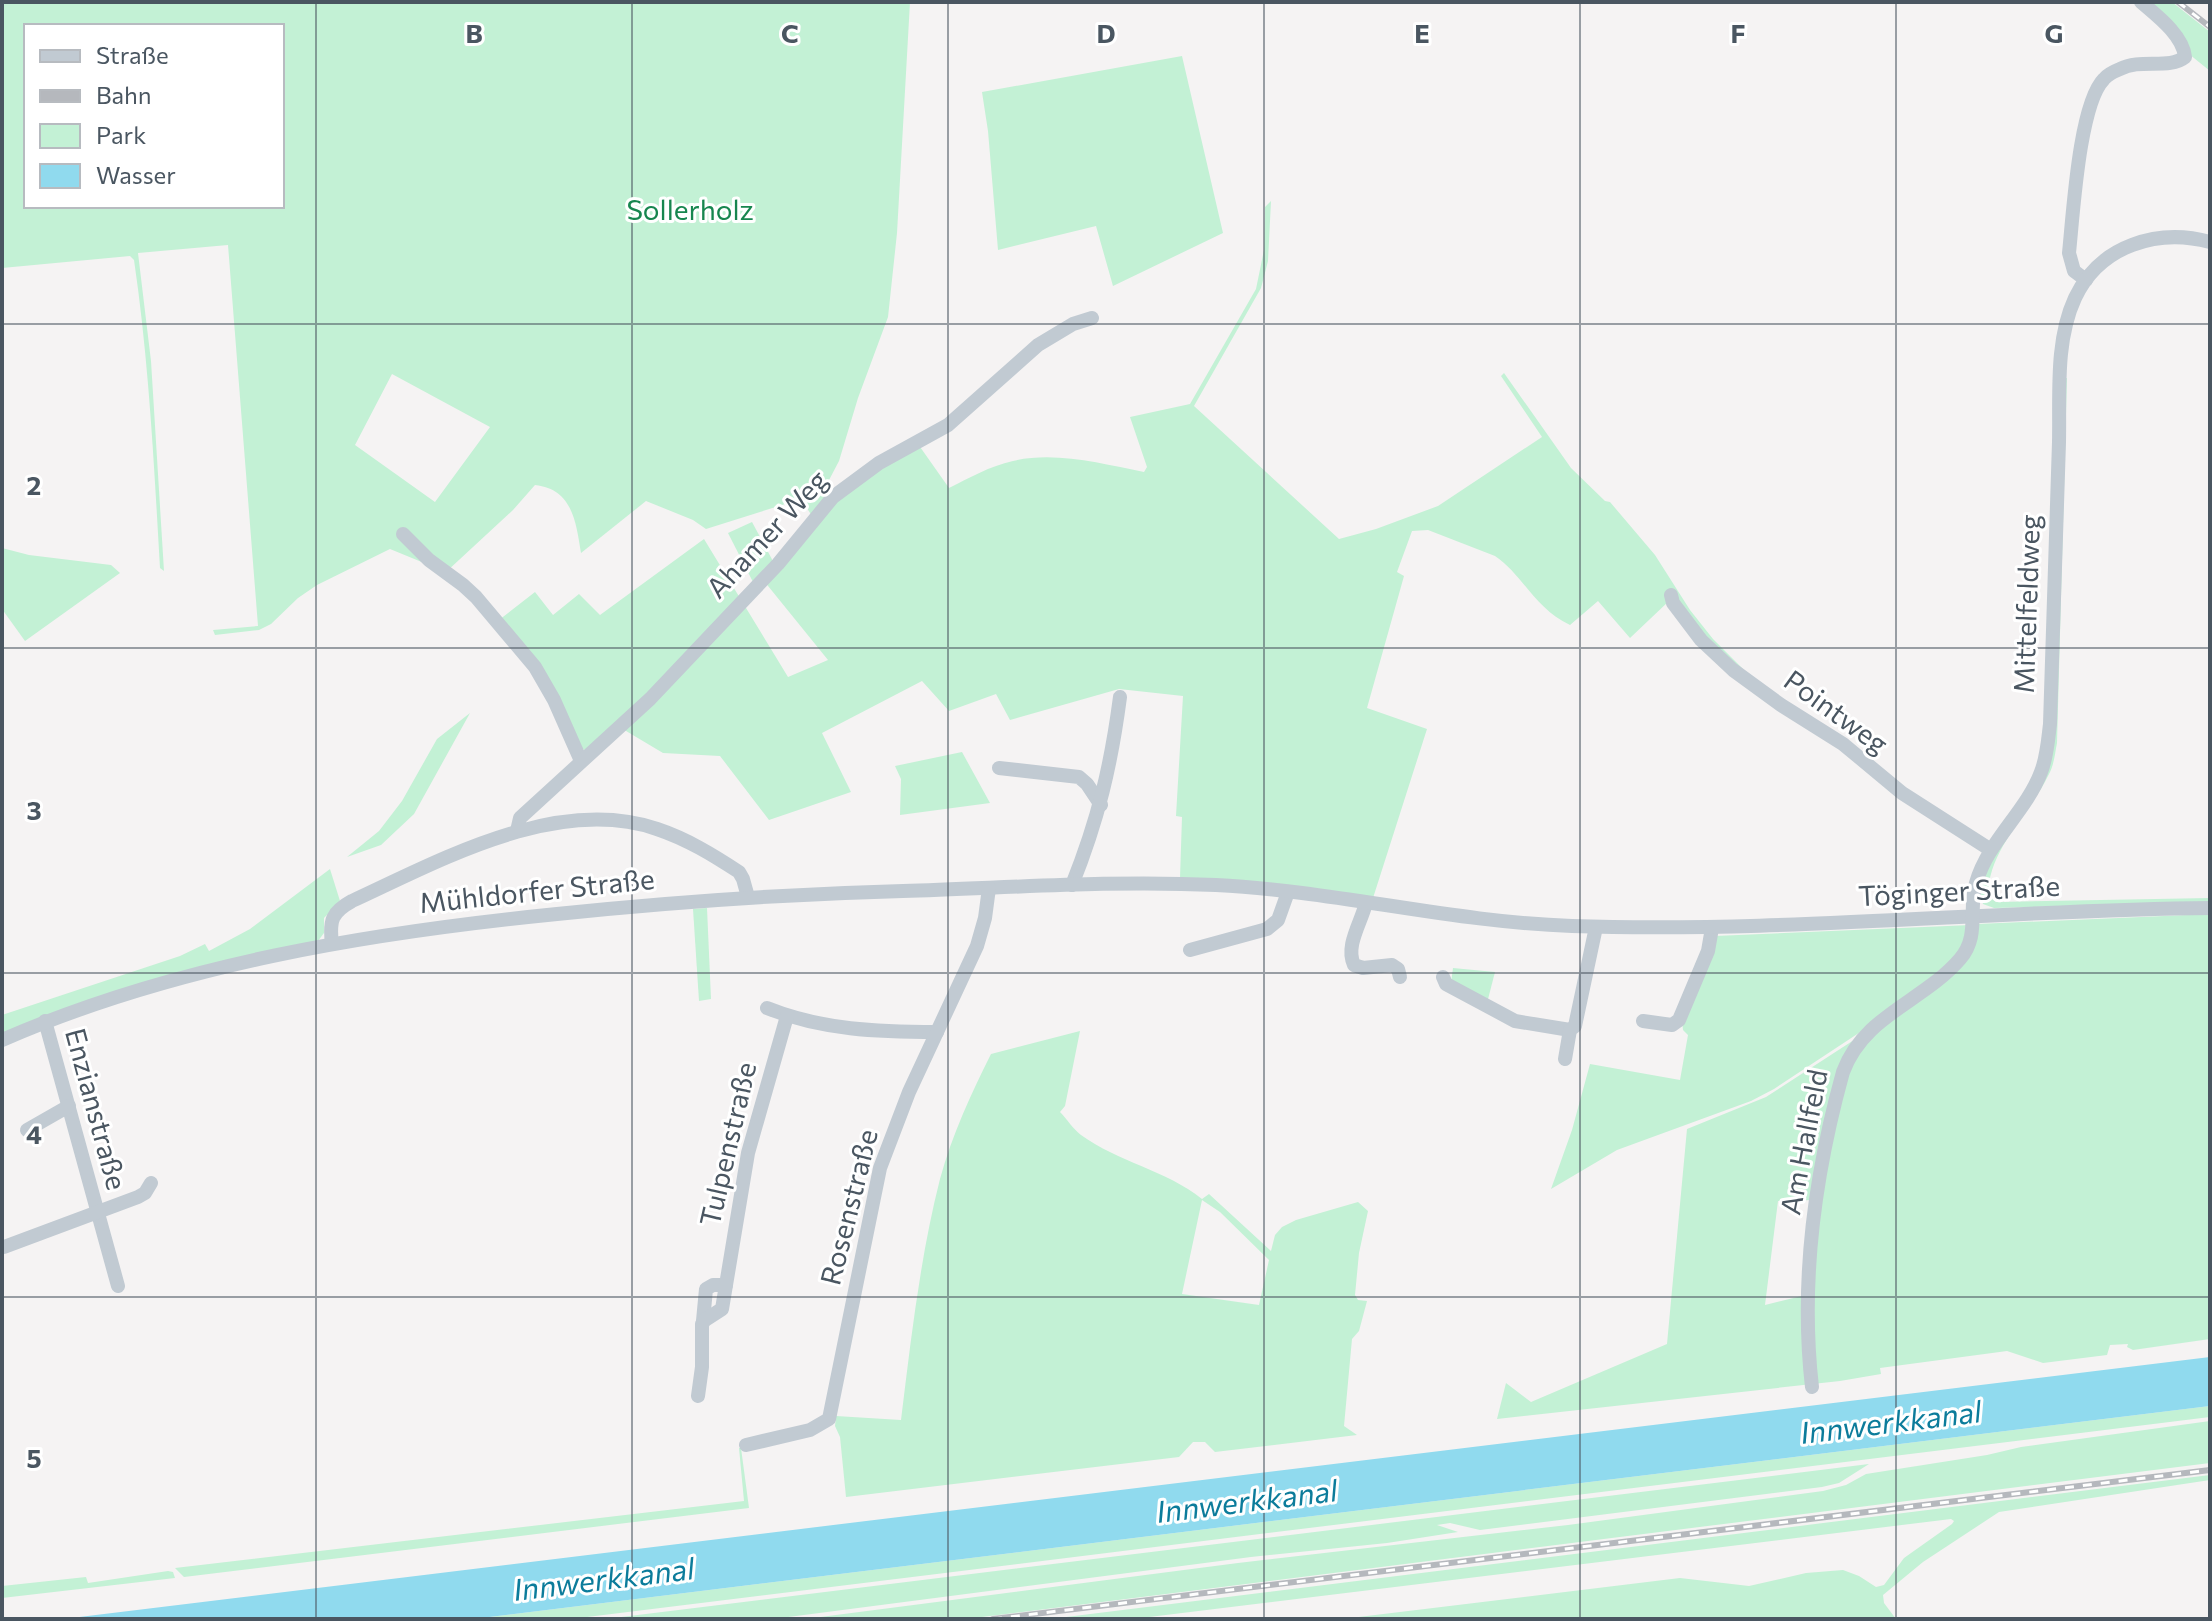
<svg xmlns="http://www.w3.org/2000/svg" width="2212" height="1621" viewBox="0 0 2212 1621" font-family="Commissioner,sans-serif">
  <rect width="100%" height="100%" fill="#f5f3f3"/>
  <!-- green -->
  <g fill="#c3f1d5" fill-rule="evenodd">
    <path d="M2,2H910L897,233L888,317L858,398L839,461L828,482L829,491L812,516L801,499L706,529L693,520L646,501L581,553C576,521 572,489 535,485L513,510L446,572L390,549L317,585L298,598L271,624L259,630L215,635L213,630L258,626L228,245L138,253L151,361L164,571L160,568C154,465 149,362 134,260L130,256L2,268ZM26,26H282V206H26ZM392,374L490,427L435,502L355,445Z"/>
    <polygon points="2146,2 2172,2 2210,32 2210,71 2189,54"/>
    <polygon points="1182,56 1223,233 1113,286 1096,226 998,250 988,131 982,92"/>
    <path d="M1271,201L1268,261L1261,288L1194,406L1339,539L1376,529L1438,506L1542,437L1501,376L1504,373L1571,468L1605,501L1610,502L1655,555L1690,610L1713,639L1769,695L1669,601L1630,638L1598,601L1570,625C1535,609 1523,575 1495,556L1428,530L1412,531L1397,572L1404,576L1367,708L1427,729L1373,898L1180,878L1182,817L1176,816L1183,696L1119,689L1010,720L996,694L949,711L922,681L822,733L851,792L769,820L720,756L663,753L616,725L588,750L579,749L499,620L535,592L553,615L579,594L600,615L704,539L788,677L828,660L764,581L828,505L918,444L949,488C969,478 990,466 1013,461C1056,451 1102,464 1144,472L1147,467L1130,417L1190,404L1256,289L1264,250L1265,207Z"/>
    <path d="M2065,378H2067L2057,743C2055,753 2054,765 2049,774C2030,814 1988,849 1988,896L1996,902L2210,898V902L1994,908L1983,904L1979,891L1994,854L2043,777Z"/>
    <polygon points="752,522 774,563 754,584 728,533"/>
    <polygon points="2,548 29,555 111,565 120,573 25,641 2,609"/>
    <polygon points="470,713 414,814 381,845 347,857 379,831 402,801 437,739"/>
    <polygon points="962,752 990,803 900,815 901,779 895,766"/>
    <polygon points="330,869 340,901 324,918 324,933 318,941 2,1034 2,1015 180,956 205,944 209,951 250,929"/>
    <polygon points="707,908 711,999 699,1001 693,909"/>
    <path d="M2210,914V1339L2133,1350L2127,1347L2128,1344L2110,1345L2107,1355L2043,1363L2007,1351L1880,1368L1881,1374L1840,1381L1497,1419L1506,1383L1531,1402L1667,1344L1687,1129L1766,1097L1857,1038L1839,1074L1814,1200L1778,1201L1765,1305L1810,1294C1814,1233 1826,1085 1864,1039C1890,1009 1945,989 1965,959C1972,949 1974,936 1977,924Z"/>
    <polygon points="1971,925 1963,951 1874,1023 1774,1089 1751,1101 1617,1150 1551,1189 1572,1130 1590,1064 1680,1080 1688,1035 1683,1030 1682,1020 1715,936"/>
    <polygon points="1453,968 1495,972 1487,1003 1451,983"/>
    <path d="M1080,1031L1065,1106L1060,1112C1067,1119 1073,1129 1081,1135C1118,1162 1166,1170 1202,1199L1209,1194L1271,1251L1275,1235L1282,1227L1296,1220L1358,1202L1368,1211L1359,1253L1355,1295L1358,1300L1367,1301L1359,1331L1352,1339L1344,1426L1357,1435L1215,1452L1205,1442H1193L1179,1457L846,1497L840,1437L835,1426L836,1416L901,1420C911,1339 920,1258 940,1179C952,1135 971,1094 991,1054ZM1202,1200L1220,1212L1269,1260L1259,1305L1182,1294Z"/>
    <polygon points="2210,1406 2210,1417 571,1619 473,1619"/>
    <polygon points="2210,1421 2210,1463 966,1619 805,1619 1238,1563 1568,1525 1823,1491 1846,1485 1866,1474 1987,1455 2021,1447"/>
    <polygon points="739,1448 741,1448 749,1508 184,1577 175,1568 744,1501"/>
    <polygon points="1869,1464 1839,1483 1822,1487 1480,1530 1450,1523 1437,1525 1458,1532 1387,1543 1251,1557 773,1619 605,1619"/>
    <polygon points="2210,1475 2210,1480 1999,1512 1923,1562 1883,1595 1884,1603 1896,1619 1342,1619 1680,1578 1749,1586 1806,1573 1843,1570 1859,1576 1876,1587 1884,1585 1904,1558 1952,1524 1954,1521 1951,1519 1133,1619 1050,1619"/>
    <polygon points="168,1571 173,1572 175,1578 2,1598 2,1586 86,1577 88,1583"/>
  </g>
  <!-- water -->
  <polygon fill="#90daee" points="2210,1357 2210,1406 473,1619 63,1619"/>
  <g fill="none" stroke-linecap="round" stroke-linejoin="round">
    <!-- minor -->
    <g stroke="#c1cad2" stroke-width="14">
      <path d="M2086,280L2074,271L2069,253C2073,216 2079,104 2104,79C2108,74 2115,71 2120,69C2141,58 2169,70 2185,57C2183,35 2156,15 2141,2"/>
      <polyline points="403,534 429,560 463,585 476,597 535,667 554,700 581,761"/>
      <polyline points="1671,595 1673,603 1701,640 1733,670 1781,705 1843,744 1902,793 1991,850"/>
      <polyline points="999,768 1079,777 1087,784 1101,805"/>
      <polyline points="517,831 520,818 650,699 778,564 833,497 879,463 948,425 1038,345 1073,324 1092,318"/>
      <path d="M1072,885C1098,820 1111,766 1120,697"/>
      <path d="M1366,903C1361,923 1345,946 1354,965L1363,968L1392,965L1398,969L1400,977"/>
      <path d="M332,944C329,920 332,912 352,901C441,860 557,795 657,829C687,839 713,855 739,872L743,879L748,897"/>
      <polyline points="1190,950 1267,929 1278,920 1288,892"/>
      <polyline points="1443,977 1446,984 1515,1021 1570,1030"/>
      <path d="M767,1008C822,1030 878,1032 937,1032"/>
      <polyline points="45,1021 118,1286"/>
      <polyline points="1643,1021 1672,1025 1679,1020 1708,951 1712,928"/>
      <path d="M2,1040C177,964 368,933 557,914C672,902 787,894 903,891C1007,888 1112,880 1216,885C1336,891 1452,922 1572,926C1785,933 1997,910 2210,908"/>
      <polyline points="1565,1059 1570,1030 1575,1026 1596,927"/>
      <polyline points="27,1130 69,1106"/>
      <polyline points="4,1247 138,1197 145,1193 151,1183"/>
      <polyline points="703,1321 706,1289 713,1285 726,1285"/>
      <path d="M1812,1387C1800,1282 1815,1173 1843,1072C1864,1015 1923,1002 1960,959C1980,936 1968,910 1976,883C1988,841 2026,812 2041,772C2047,757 2048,740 2050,724C2053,630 2056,536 2059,442C2060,395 2055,341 2075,298C2100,245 2158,228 2210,242"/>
      <polyline points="698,1396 702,1367 702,1324 705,1320 722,1309 748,1153 787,1016"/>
      <polyline points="746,1445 810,1430 829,1419 880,1168 909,1092 977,946 985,918 989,888"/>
    </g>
    <!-- rail casing -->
    <g stroke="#b5b8bd" stroke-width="6">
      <g id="rail">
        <polyline points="2178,2 2210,27"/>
        <polyline points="993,1619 2210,1470"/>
      </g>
    </g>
    <!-- rail -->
    <use href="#rail" stroke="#fff" stroke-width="3" stroke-dasharray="9" stroke-linecap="butt"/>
  </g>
  <!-- grid -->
  <path fill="none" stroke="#4a5661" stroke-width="2" stroke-opacity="0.55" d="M316,2V1619M632,2V1619M948,2V1619M1264,2V1619M1580,2V1619M1896,2V1619M2,324H2210M2,648H2210M2,973H2210M2,1297H2210"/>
  <g text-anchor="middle" stroke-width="6" stroke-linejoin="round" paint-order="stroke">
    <!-- park labels -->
    <g font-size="28" fill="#17864f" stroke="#fff">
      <text x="690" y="220">Sollerholz</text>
    </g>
    <!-- street labels -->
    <g font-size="28" fill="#4a5661" stroke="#fff">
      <text transform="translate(767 534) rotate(-47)" y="10">Ahamer Weg</text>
      <text transform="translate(2027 604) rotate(-88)" y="10">Mittelfeldweg</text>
      <text transform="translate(1836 712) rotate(36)" y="10">Pointweg</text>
      <text transform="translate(537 891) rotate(-6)" y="10">Mühldorfer Straße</text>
      <text transform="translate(1959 891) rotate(-3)" y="10">Töginger Straße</text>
      <text transform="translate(96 1109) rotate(75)" y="10">Enzianstraße</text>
      <text transform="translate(1804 1142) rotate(-79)" y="10">Am Hallfeld</text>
      <text transform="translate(728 1144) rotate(-77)" y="10">Tulpenstraße</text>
      <text transform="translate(849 1207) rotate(-76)" y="10">Rosenstraße</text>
    </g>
    <!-- water labels -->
    <g font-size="30" font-style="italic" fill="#0c7c9b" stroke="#fff">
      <text transform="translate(1891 1423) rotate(-7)" y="10">Innwerkkanal</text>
      <text transform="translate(1247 1502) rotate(-7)" y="10">Innwerkkanal</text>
      <text transform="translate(604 1580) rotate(-7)" y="10">Innwerkkanal</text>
    </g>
  </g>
  <g font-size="26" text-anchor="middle" font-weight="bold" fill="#4a5661" stroke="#fff" stroke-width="6" stroke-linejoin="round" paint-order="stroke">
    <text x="474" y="43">B</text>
    <text x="790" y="43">C</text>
    <text x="1106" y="43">D</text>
    <text x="1422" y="43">E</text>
    <text x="1738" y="43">F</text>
    <text x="2054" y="43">G</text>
    <text x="34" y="495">2</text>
    <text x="34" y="820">3</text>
    <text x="34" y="1144">4</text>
    <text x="34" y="1468">5</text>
  </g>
  <!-- border -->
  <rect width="2212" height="1621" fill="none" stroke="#4a5661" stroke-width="8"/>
  <!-- legend -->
  <rect x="24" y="24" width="260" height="184" fill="#ffffff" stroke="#b7bbc0" stroke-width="2"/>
  <rect x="40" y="50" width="40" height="12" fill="#c1cad2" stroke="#b7bbc0" stroke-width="2"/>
  <text x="96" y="64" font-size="24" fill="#4a5661">Straße</text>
  <rect x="40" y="90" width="40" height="12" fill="#b5b8bd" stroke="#b7bbc0" stroke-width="2"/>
  <text x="96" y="104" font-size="24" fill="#4a5661">Bahn</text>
  <rect x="40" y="124" width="40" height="24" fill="#c3f1d5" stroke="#b7bbc0" stroke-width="2"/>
  <text x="96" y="144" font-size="24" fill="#4a5661">Park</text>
  <rect x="40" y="164" width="40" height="24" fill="#90daee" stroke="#b7bbc0" stroke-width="2"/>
  <text x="96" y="184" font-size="24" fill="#4a5661">Wasser</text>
</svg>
